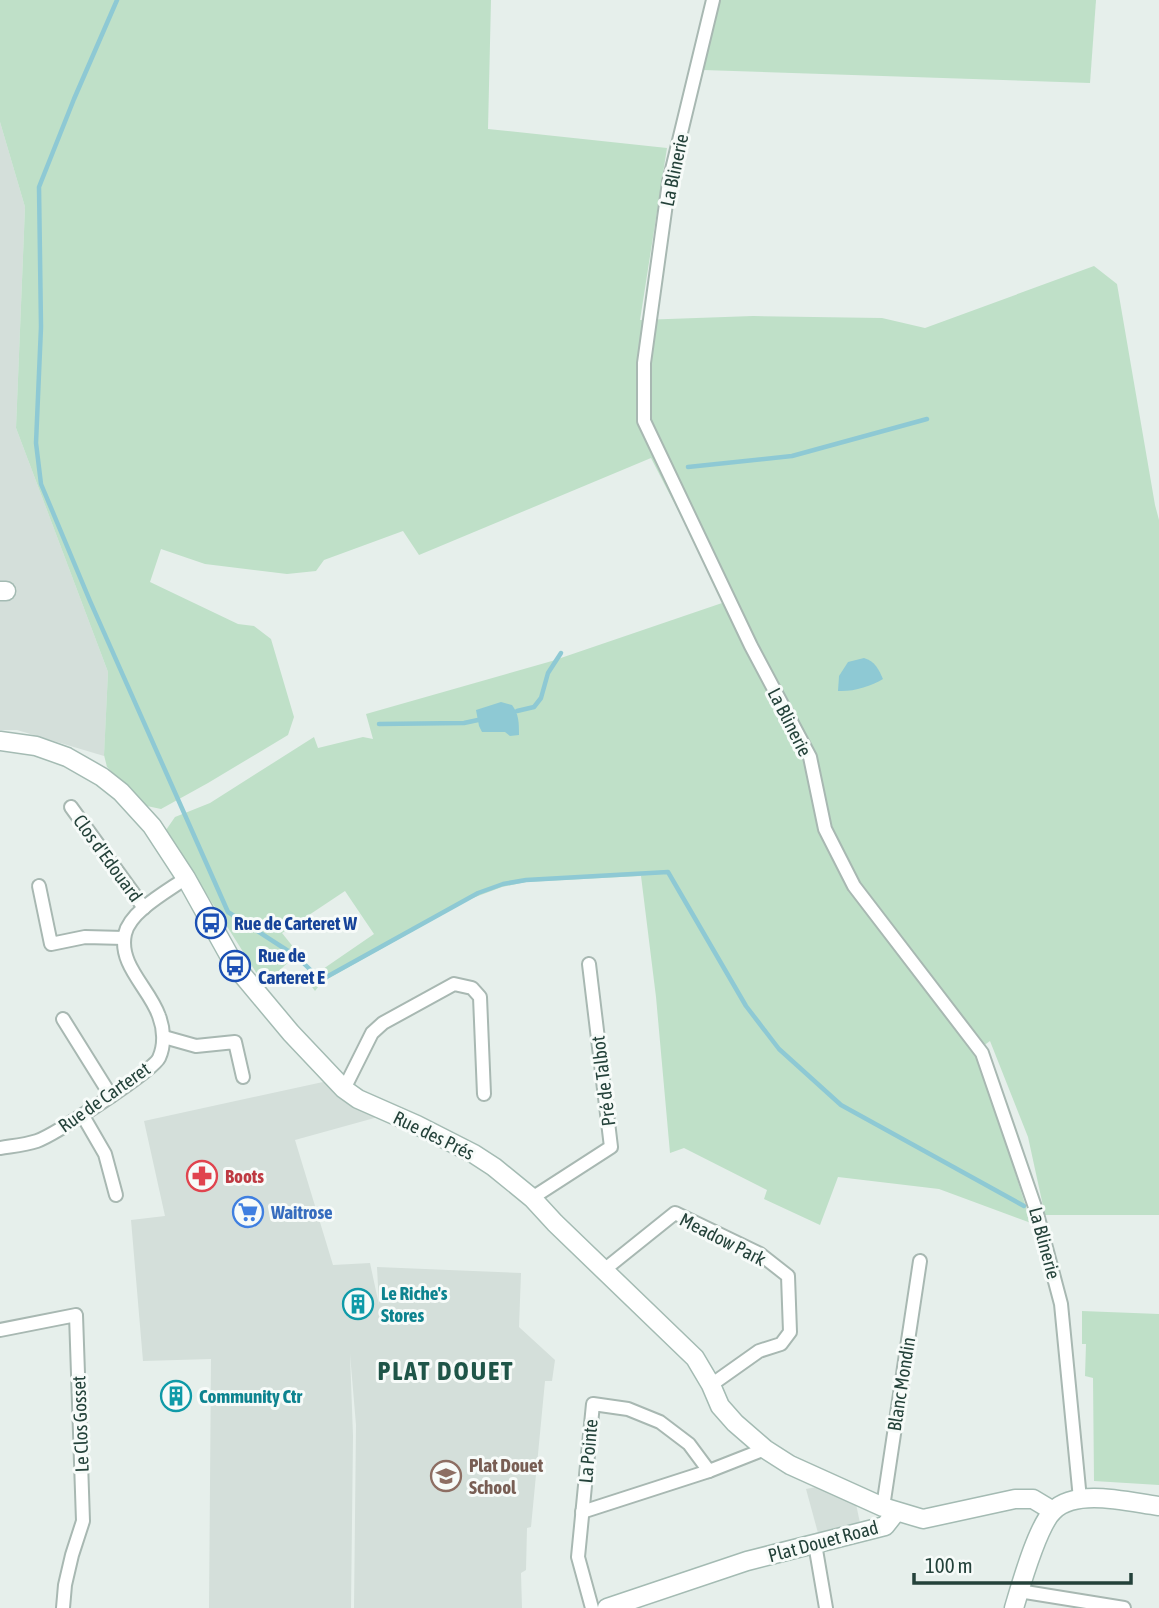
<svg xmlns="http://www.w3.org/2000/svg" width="1159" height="1608" viewBox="0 0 1159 1608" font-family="'Asap Condensed',sans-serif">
  <rect width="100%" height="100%" fill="#e6efeb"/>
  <!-- built -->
  <g fill="#d4dfda">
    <polygon points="0,122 25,207 16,428 108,672 104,756 17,730 0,730"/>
    <polygon points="323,1082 378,1117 295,1140 333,1265 370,1263 379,1305 377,1267 521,1273 519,1327 555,1360 552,1381 545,1381 531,1527 527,1528 526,1570 521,1573 522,1608 354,1608 356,1425 350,1354 353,1436 351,1608 209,1608 211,1359 143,1361 131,1220 165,1216 144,1121"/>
    <polygon points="816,1487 856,1504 860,1523 818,1533 806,1489"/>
  </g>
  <!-- green -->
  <g fill="#bfe0c8">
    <polygon points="0,0 491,0 488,129 667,148 640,320 753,316 882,318 925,328 1094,266 1117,284 1155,505 1159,520 1159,1215 1045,1215 1028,1137 990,1041 975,1052 987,1083 1031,1223 939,1189 838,1177 820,1225 764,1199 767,1190 684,1148 670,1153 656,997 641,876 526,882 502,887 470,899 322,982 315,991 307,980 374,934 345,891 282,933 298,953 264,985 166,830 175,817 210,803 314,737 318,748 363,737 373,739 366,714 552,661 725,602 651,458 419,555 403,531 324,560 316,571 287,574 205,564 161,549 150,582 238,624 254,626 271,639 294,717 288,735 208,783 161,809 147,806 107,767 104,755 108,672 16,428 25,207 0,122"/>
    <polygon points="719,0 1096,0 1090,83 703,70"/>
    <polygon points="1082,1311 1159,1314 1159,1485 1094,1481 1093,1378 1085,1376 1086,1344 1082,1344"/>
  </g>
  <!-- water -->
  <g fill="#8ec9d4">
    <path d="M864,658C875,661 879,670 883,679C871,686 853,692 838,691L839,676L848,662Z"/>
    <path d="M501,702L512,705C519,714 519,723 519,735L510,736L505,732H482L479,726L476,710Z"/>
  </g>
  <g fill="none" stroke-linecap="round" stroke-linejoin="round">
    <!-- stream -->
    <g stroke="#8ec9d4" stroke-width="4.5">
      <polyline points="117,0 74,99 39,187 41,327 36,443 41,484 90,601 228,912 296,956 321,980 478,893 503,884 526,880 668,872 746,1006 779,1049 841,1105 1024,1206"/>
      <polyline points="688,467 792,456 927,419"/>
      <polyline points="517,711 534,707 541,698 548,673 561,653"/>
      <polyline points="379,724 464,723 478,720"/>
    </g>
    <!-- street casing -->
    <g stroke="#a8b8b2" stroke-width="16">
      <g id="street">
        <polyline points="713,0 669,182 644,363 644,421 751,646 810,757 825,829 854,886 982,1053 1036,1210 1061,1304 1080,1499"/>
        <polyline points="71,807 144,908"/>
        <polyline points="39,886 51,944 85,937 124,938"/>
        <polyline points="63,1019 111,1096"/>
        <polyline points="164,1037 196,1046 235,1042 243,1077"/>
        <polyline points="344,1089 372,1033 383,1023 454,984 472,988 480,997 484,1094"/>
        <polyline points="83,1116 105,1154 116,1195"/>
        <path d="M0,1148C12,1146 25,1145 37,1141C54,1135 153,1071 159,1058C165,1045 164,1029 159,1016C150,989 118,965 125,934C130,911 168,891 186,878"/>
        <polyline points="532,1198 611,1147 589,964"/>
        <polyline points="604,1270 675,1213 760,1254 788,1276 790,1332 781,1344 759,1351 711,1385"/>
        <polyline points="0,1330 76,1315 83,1521 72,1555 65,1585 63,1608"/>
        <polyline points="883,1507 920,1261"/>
        <polyline points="582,1512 709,1471"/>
        <polyline points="815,1544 826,1608"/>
        <polyline points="1019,1591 1124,1608"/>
        <polyline points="592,1608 578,1557 593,1404 628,1409 660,1422 689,1444 709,1471 765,1449"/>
      </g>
    </g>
    <!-- secondary casing -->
    <g stroke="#a4bbb3" stroke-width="21">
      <g id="secondary">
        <polyline points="0,591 6,591"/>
        <polyline points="0,741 36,746 67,757 102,777 121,792 152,826 186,878 235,966 291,1033 344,1089 358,1099 417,1125 474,1154 494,1167 532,1198 555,1223 695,1358 711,1385 720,1406 735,1423 765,1449 790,1465 883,1507 923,1519 1015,1499 1033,1499 1053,1511"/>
        <polyline points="607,1608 747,1561 885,1526 896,1512"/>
        <path d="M1014,1608C1021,1585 1037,1527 1053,1511C1063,1501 1080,1498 1094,1498C1115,1498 1138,1503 1159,1506"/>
      </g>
    </g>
    <!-- street -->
    <use href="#street" stroke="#fff" stroke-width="12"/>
    <!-- secondary -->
    <use href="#secondary" stroke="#fff" stroke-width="18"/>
  </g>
  <!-- icons -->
  <defs>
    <g id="bus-ring" transform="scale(1.575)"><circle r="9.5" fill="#f7fbf9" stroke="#1a4fb4" stroke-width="1.5"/><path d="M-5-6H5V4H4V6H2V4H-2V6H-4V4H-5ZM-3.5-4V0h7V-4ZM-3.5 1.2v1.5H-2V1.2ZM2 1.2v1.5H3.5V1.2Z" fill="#1a4fb4"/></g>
    <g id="pharmacy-ring" transform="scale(1.575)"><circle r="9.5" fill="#f7fbf9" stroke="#e0444e" stroke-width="1.5"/><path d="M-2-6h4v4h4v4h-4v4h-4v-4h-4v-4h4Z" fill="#e0444e"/></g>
    <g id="supermarket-ring" transform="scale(1.575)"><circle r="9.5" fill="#f7fbf9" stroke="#3f7fe0" stroke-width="1.5"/><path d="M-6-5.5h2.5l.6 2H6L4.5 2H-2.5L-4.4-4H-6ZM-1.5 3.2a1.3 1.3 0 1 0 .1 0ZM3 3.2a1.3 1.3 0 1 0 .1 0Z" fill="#3f7fe0"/></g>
    <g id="building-ring" transform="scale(1.575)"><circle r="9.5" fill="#f7fbf9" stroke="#0f9aa8" stroke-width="1.5"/><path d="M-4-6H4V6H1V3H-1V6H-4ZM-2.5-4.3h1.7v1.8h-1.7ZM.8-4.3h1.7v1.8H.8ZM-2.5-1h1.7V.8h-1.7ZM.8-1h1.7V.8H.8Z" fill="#0f9aa8"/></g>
    <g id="school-ring" transform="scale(1.575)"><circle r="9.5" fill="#f7fbf9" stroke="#8d6e63" stroke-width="1.5"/><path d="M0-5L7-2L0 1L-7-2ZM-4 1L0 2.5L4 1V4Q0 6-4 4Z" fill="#8d6e63"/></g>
  </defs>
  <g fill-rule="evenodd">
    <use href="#bus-ring" x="211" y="923"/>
    <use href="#bus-ring" x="235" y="966"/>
    <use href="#pharmacy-ring" x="202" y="1176"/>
    <use href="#supermarket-ring" x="248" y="1212"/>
    <use href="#building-ring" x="358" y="1304"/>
    <use href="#building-ring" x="176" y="1396"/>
    <use href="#school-ring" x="446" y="1476"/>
  </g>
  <g text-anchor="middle" stroke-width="6" stroke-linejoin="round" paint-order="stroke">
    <!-- street labels -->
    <g font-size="19" fill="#24423a" stroke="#f7fbf9">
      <text transform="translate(674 170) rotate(-78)" y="7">La Blinerie</text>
      <text transform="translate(790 722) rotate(63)" y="7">La Blinerie</text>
      <text transform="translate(108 858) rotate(54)" y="7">Clos d'Edouard</text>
      <text transform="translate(603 1081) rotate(-97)" y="7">Pré de Talbot</text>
      <text transform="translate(104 1097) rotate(-35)" y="7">Rue de Carteret</text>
      <text transform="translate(434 1135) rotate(26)" y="7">Rue des Prés</text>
      <text transform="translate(723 1239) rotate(27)" y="7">Meadow Park</text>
      <text transform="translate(1045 1243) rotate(75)" y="7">La Blinerie</text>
      <text transform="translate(901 1384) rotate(-81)" y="7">Blanc Mondin</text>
      <text transform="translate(80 1424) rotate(-92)" y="7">Le Clos Gosset</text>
      <text transform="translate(588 1451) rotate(-85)" y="7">La Pointe</text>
      <text transform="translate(823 1541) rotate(-15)" y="7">Plat Douet Road</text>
    </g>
    <!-- transit labels -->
    <g font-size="19" font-weight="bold" fill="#164399" stroke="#f7fbf9" text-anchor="start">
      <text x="234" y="930">Rue de Carteret W</text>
      <text x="258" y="962">Rue de<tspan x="258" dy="22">Carteret E</tspan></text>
    </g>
    <!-- health labels -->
    <g font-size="19" font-weight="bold" fill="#be3a42" stroke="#f7fbf9" text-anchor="start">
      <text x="225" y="1183">Boots</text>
    </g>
    <!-- shop labels -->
    <g font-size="19" font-weight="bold" fill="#366cbe" stroke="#f7fbf9" text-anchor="start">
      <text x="271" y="1219">Waitrose</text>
    </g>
    <!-- culture labels -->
    <g font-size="19" font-weight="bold" fill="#0d838f" stroke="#f7fbf9" text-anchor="start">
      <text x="381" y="1300">Le Riche's<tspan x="381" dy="22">Stores</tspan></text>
      <text x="199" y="1403">Community Ctr</text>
    </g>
    <!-- education labels -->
    <g font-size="19" font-weight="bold" fill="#785e54" stroke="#f7fbf9" text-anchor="start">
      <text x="469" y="1472">Plat Douet<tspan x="469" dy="22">School</tspan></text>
    </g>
    <!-- district labels -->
    <g font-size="26" font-weight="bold" letter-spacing="2" fill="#1f5548" stroke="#f7fbf9">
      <text x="446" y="1380">PLAT DOUET</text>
    </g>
  </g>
  <!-- scale -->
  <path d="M914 1573v10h217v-10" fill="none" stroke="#24423a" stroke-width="3.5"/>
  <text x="925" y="1573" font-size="21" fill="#24423a" stroke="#f7fbf9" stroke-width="5" paint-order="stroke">100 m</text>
</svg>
